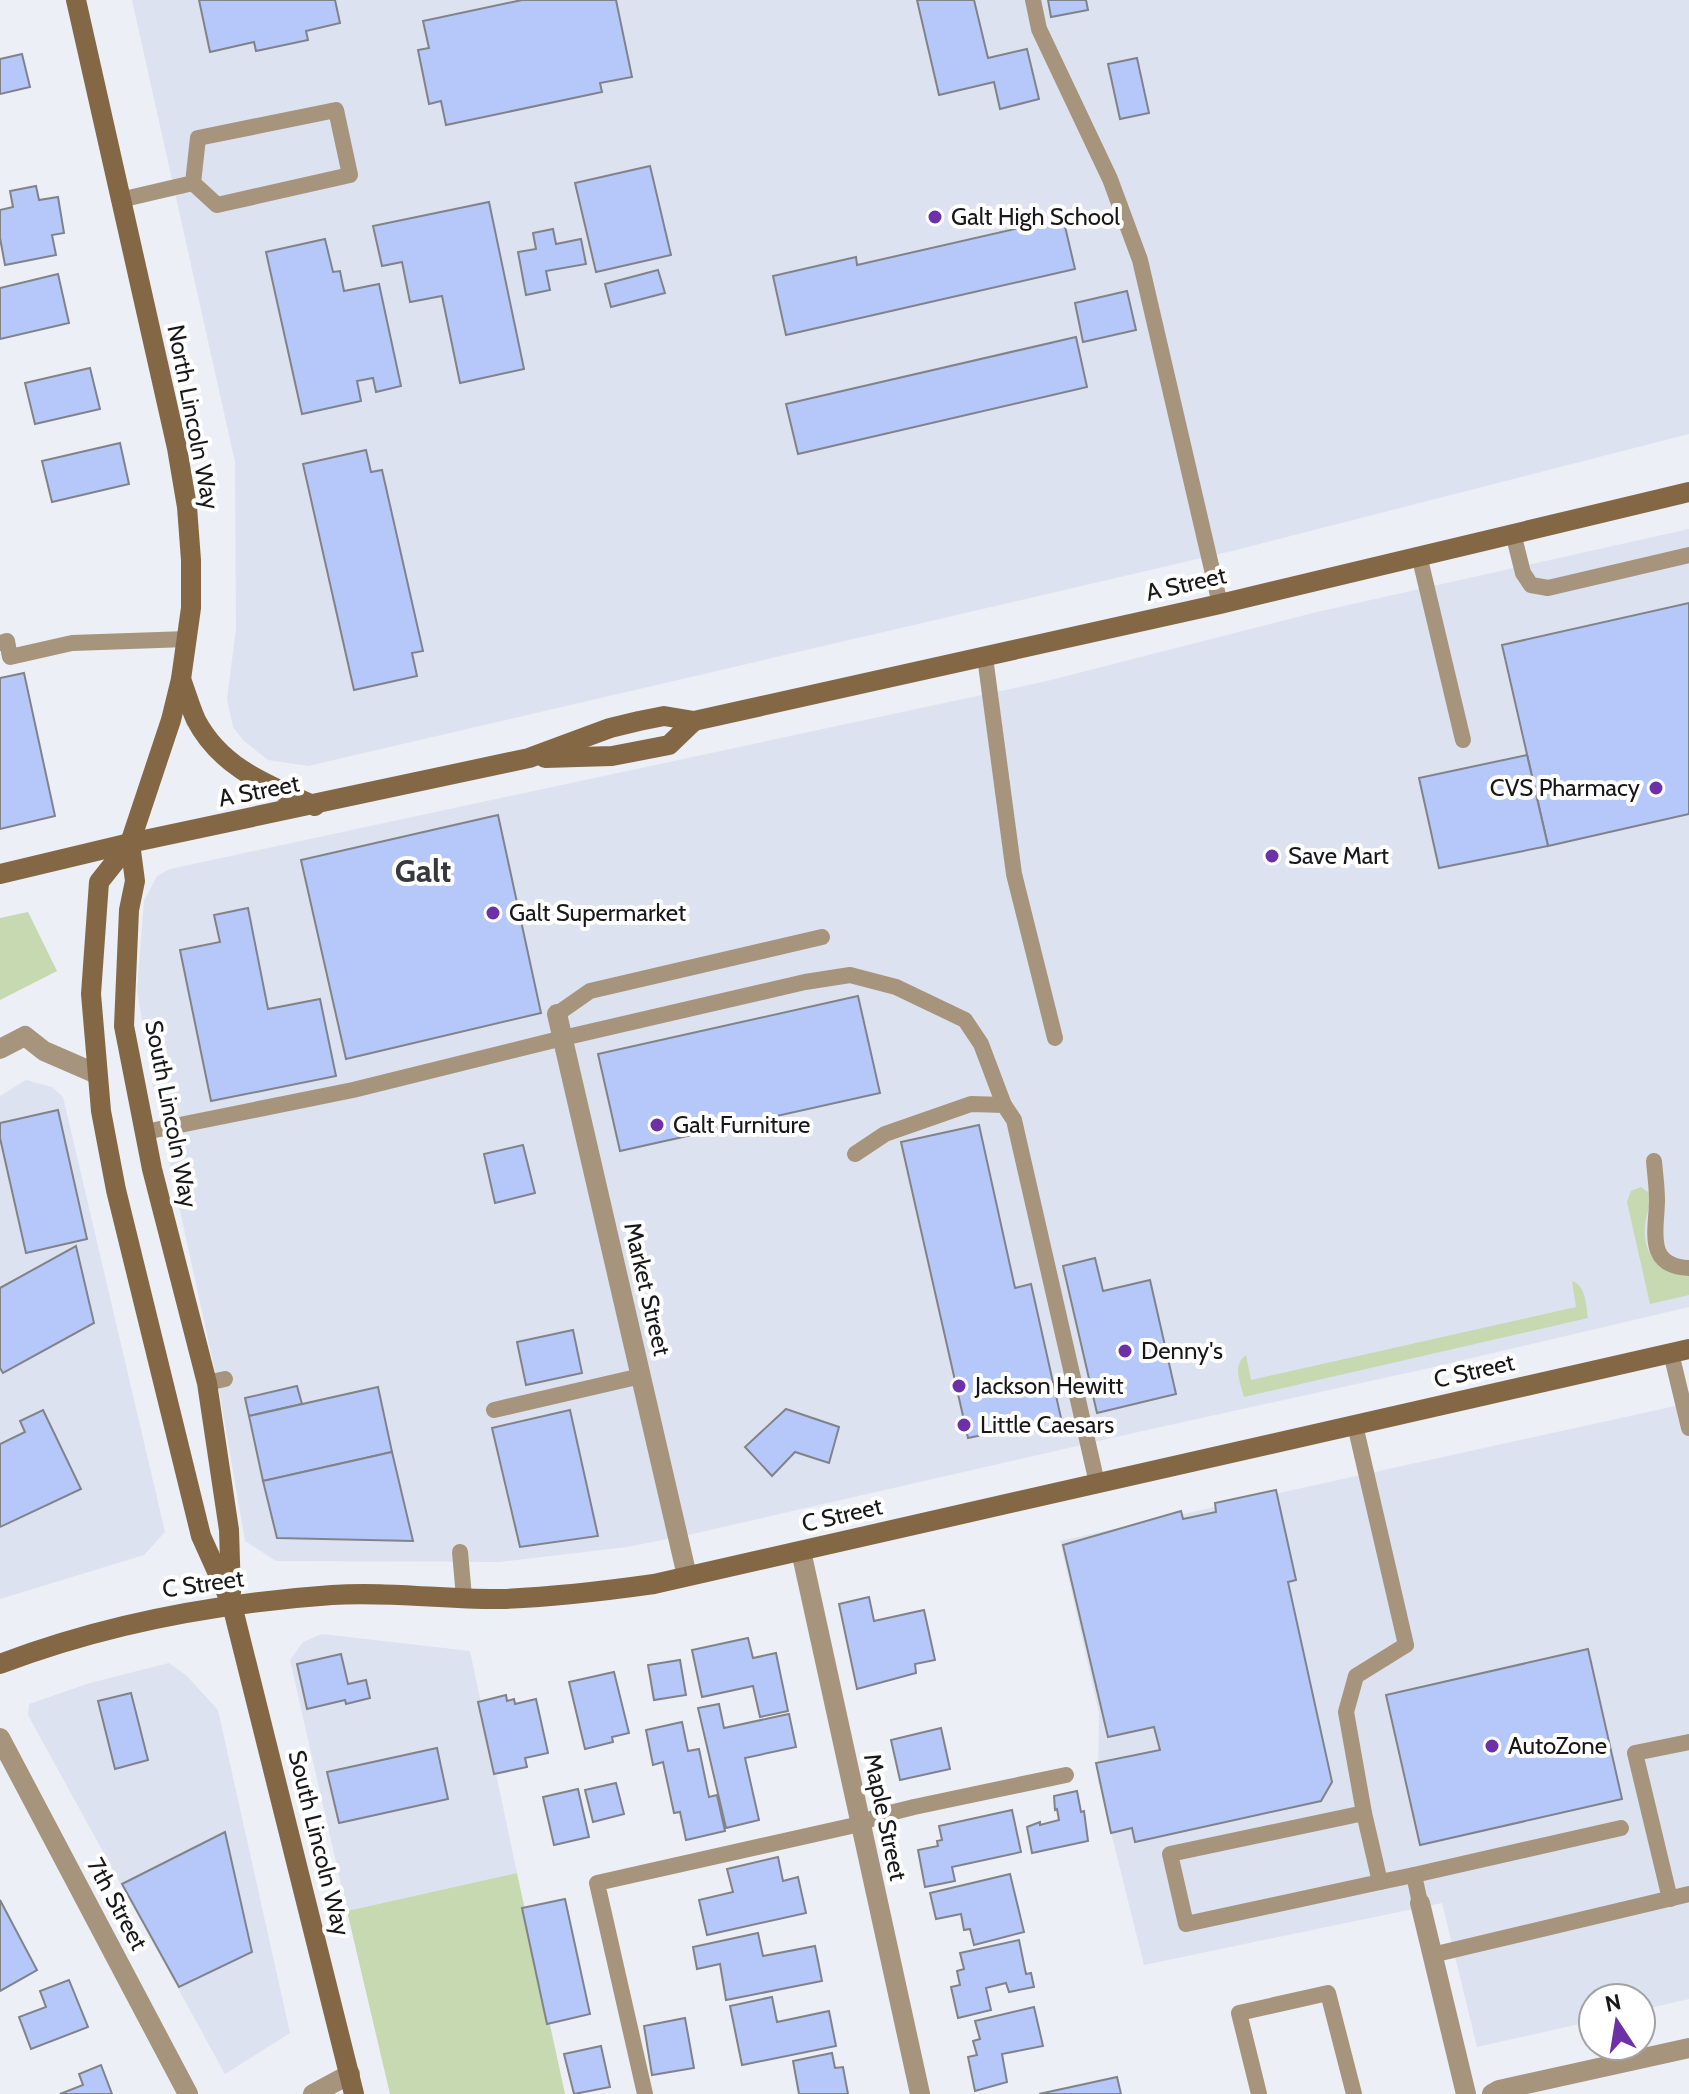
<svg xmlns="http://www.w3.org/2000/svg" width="1689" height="2094" viewBox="0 0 1689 2094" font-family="Cabin,sans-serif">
  <rect width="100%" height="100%" fill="#eceff5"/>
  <!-- built -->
  <g fill="#dce2ef">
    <polygon points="132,0 1689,0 1689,434 1232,551 308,766 268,760 244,741 233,727 227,699 236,629 235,462"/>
    <polygon points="1689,529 1689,1307 1425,1369 1147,1430 697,1533 627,1547 499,1562 276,1561 245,1541 219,1390 153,1086 137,990 144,901 157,876 170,869 1047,681 1317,612"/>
    <polygon points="26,1080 52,1087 63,1097 165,1532 144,1555 0,1599 0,1096"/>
    <polygon points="1689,1403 1689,1999 1641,2010 1641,1998 1593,1998 1593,2021 1477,2047 1442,1903 1144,1965 1098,1780 1099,1713 1060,1541"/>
    <polygon points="322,1634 470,1651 517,1873 347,1911 290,1660 303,1642"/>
    <polygon points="169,1663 187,1676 218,1710 290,2033 225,2074 28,1715 29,1704 90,1683"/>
  </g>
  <!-- green -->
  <g fill="#c6d9b0">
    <polygon points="28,912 57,971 0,1000 0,918"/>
    <path d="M1641,1187L1650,1194C1651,1205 1646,1215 1645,1225C1642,1257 1661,1271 1689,1276V1295L1650,1304L1627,1202L1631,1191Z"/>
    <path d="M1572,1281C1586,1285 1586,1305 1588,1318L1244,1397C1240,1382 1232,1365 1246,1355L1251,1380L1576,1307Z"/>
    <polygon points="517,1873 565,2094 390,2094 347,1911"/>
  </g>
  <!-- building -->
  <g fill="#b5c8f9" stroke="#818389" stroke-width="2">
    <polygon points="199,0 335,0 340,23 306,31 308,40 256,51 254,42 210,52"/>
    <polygon points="522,0 616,0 632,77 600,83 602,92 446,125 441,101 429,104 418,50 429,48 423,21"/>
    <polygon points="917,0 974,0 988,58 1027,49 1039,99 1000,109 994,82 939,95"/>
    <polygon points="1048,0 1086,0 1088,10 1051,17"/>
    <polygon points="22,54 30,87 0,94 0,59"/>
    <polygon points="1137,58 1149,113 1120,119 1108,64"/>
    <polygon points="650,166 671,255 596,272 575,183"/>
    <polygon points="36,186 39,200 58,197 64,233 52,235 56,255 5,265 0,238 0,210 13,207 10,191"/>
    <polygon points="489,202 524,369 460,383 442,296 410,302 402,262 382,266 373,226"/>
    <polygon points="1063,218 1075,269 786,335 773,276 856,257 857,265"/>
    <polygon points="553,229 556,244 581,239 586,264 546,271 550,290 526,295 518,252 536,249 533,233"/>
    <polygon points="325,239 333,272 340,271 344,291 379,284 401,386 376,392 373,378 357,381 361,401 302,414 266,252"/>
    <polygon points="658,270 665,293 611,307 605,284"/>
    <polygon points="58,274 69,323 0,339 0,288"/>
    <polygon points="1127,291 1136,330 1083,342 1075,303"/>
    <polygon points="1076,337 1087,387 798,454 786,404"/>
    <polygon points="90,368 100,409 35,424 25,383"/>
    <polygon points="120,443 129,484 52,502 42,461"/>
    <polygon points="366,450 371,472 382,470 423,651 412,653 417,676 354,690 303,464"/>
    <polygon points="1689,603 1689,814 1548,846 1502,645"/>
    <polygon points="24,673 55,816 0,829 0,678"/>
    <polygon points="1527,755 1548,846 1439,868 1419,778"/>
    <polygon points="498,815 541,1013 346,1059 301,860"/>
    <polygon points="248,908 268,1009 320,999 336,1076 211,1101 180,950 220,942 214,915"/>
    <polygon points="858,996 880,1093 620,1151 598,1054"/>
    <polygon points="58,1110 87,1239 26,1253 0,1138 0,1123"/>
    <polygon points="979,1125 1015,1288 1031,1284 1061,1418 968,1438 901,1142"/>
    <polygon points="523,1145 535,1193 495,1203 484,1154"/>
    <polygon points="76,1246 94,1323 3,1373 0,1368 0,1288"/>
    <polygon points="1095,1258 1103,1291 1150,1280 1176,1394 1097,1413 1063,1266"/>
    <polygon points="573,1330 582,1373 526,1385 517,1342"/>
    <polygon points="297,1386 302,1404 249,1416 245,1398"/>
    <polygon points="378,1387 392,1452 263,1481 249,1416"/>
    <polygon points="786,1409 839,1427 829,1463 795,1452 772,1476 745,1447"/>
    <polygon points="43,1410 81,1489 0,1527 0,1444 25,1432 20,1421"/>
    <polygon points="570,1410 598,1536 520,1547 492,1428"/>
    <polygon points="392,1452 413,1541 277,1538 263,1481"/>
    <polygon points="1276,1490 1296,1580 1288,1582 1332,1782 1321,1801 1135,1842 1132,1828 1111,1833 1096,1763 1160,1750 1154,1727 1108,1737 1063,1545 1181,1511 1183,1519 1216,1512 1215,1503"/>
    <polygon points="869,1597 874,1621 924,1610 935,1660 915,1664 916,1673 857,1689 839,1604"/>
    <polygon points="748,1638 753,1658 776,1653 788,1711 760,1717 753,1686 702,1697 692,1650"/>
    <polygon points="1588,1649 1622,1799 1420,1845 1386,1695"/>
    <polygon points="341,1654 348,1684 366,1680 370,1698 346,1704 345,1700 307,1709 297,1664"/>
    <polygon points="680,1660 686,1695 654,1700 648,1665"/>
    <polygon points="614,1672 629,1733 612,1737 613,1742 585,1749 569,1682"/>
    <polygon points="131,1693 148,1760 115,1769 98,1701"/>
    <polygon points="506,1695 507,1701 514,1699 515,1704 536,1699 548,1753 525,1758 527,1767 494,1774 478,1702"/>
    <polygon points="719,1704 724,1728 789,1714 796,1747 745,1758 759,1820 726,1828 698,1708"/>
    <polygon points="682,1722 688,1751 699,1749 709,1797 717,1795 725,1831 686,1840 680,1812 674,1813 663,1762 653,1765 646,1730"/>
    <polygon points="941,1728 950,1769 900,1780 891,1740"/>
    <polygon points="437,1748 448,1799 339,1823 327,1772"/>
    <polygon points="616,1783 624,1814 593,1822 585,1790"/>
    <polygon points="578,1789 589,1837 554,1845 543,1797"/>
    <polygon points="1077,1791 1081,1812 1084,1811 1088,1841 1032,1853 1027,1827 1040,1822 1040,1825 1059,1820 1057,1809 1055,1810 1054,1796"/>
    <polygon points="1012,1810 1021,1852 952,1867 955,1881 925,1887 918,1850 938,1846 937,1841 942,1840 939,1826"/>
    <polygon points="225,1832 252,1952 179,1987 122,1884"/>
    <polygon points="778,1857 783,1881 798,1877 806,1913 707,1935 699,1900 733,1892 727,1869"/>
    <polygon points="1010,1874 1024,1932 974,1945 970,1929 964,1930 961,1914 936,1919 930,1893"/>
    <polygon points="565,1899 590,2014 547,2024 522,1908"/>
    <polygon points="0,1900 37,1970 0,1991"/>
    <polygon points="758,1933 763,1956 815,1946 822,1981 726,2000 720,1964 697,1969 693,1947"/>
    <polygon points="1019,1940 1026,1974 1031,1973 1034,1987 1009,1992 1006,1983 986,1988 991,2010 958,2018 951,1987 960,1985 957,1971 964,1969 960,1953"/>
    <polygon points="69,1980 88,2027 31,2049 19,2017 46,2007 40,1991"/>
    <polygon points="772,1997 777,2022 829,2011 836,2046 742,2065 730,2006"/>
    <polygon points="1034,2007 1043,2046 1002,2054 1007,2082 975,2091 968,2057 977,2055 973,2041 980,2039 975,2021"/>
    <polygon points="685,2018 694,2068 652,2075 644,2026"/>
    <polygon points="601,2046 610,2087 574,2094 564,2054"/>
    <polygon points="832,2053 835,2068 843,2067 848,2094 799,2094 793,2061"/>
    <polygon points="101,2065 112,2094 60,2094 83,2085 79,2074"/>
    <polygon points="1117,2077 1121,2094 1039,2094"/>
  </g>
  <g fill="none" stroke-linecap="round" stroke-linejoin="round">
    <!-- lane -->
    <g stroke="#a7947c" stroke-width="16">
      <polyline points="1033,0 1039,29 1110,179 1140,260 1220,604"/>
      <polyline points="120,200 193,183 217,205 350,175 336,110 198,138 193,183"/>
      <polyline points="1513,533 1523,573 1531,585 1548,588 1689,555"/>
      <polyline points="1419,555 1463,740"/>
      <polyline points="0,643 7,641 10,657 72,643 187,639"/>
      <polyline points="985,657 1014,874 1055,1038"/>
      <polyline points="557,1014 590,991 822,937"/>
      <polyline points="145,1132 353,1090 563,1038 805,982 850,975 896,987 965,1020 981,1044 1004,1105"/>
      <polyline points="855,1154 885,1134 971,1104 1004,1105 1014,1120 1097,1483"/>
      <path d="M1654,1161C1655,1174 1657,1187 1657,1200C1657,1229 1644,1266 1689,1268"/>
      <polyline points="1671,1353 1689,1428"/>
      <polyline points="207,1383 225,1379"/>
      <polyline points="494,1410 641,1376"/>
      <polyline points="1355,1425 1406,1645 1356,1676 1346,1712 1364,1813 1380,1882 1414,1875"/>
      <polyline points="460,1552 464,1597"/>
      <polyline points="1364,1813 1170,1854 1186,1924 1380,1882"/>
      <polyline points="1670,1899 1635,1753 1689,1742"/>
      <polyline points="1420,1903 1414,1875 1621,1828"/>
      <polyline points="1432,1955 1689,1894"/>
      <polyline points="645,2094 597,1883 860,1824 878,1816 914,1807 1066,1775"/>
      <polyline points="1259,2094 1239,2013 1328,1993 1354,2094"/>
    </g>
    <!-- street -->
    <g stroke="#a7947c" stroke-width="20">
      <polyline points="557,1014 687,1576"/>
      <polyline points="0,1049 25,1036 44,1051 97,1074"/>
      <polyline points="801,1551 920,2094"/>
      <polyline points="0,1738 188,2094"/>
      <polyline points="1420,1903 1466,2094"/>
      <polyline points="313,2094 350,2074"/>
      <polyline points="1492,2094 1499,2090 1689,2048"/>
    </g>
    <!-- secondary -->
    <g stroke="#846845" stroke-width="20">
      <polyline points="76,0 177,448 187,507 191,560 191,608 181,679 171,720 130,843 99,882 91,994 101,1111 116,1190 201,1536 232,1605 354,2094"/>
      <path d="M181,679C186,692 190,707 196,720C221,768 268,785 315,806"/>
      <polyline points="545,758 612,756 669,745 694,721"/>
      <polyline points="130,843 135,881 129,910 124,1026 152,1169 207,1383 229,1530 231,1593"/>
      <polyline points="0,874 130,843 529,758 610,728 639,721 664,716 694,721 1220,604 1689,492"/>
      <path d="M0,1664C107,1623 218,1603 332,1595C389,1591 446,1600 503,1599C554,1597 604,1591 654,1584L1689,1349"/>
    </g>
  </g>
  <!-- markers -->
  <g fill="#6e30a6" stroke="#fff" stroke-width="3">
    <circle cx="935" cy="217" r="8"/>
    <circle cx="1656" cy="788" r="8"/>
    <circle cx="1272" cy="856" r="8"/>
    <circle cx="493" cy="913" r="8"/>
    <circle cx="657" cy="1125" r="8"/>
    <circle cx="1125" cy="1351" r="8"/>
    <circle cx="959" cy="1386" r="8"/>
    <circle cx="964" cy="1425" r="8"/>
    <circle cx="1492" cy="1746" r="8"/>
  </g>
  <g text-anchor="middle" stroke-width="8" stroke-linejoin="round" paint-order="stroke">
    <!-- poi labels -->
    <g font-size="24" fill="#18181a" stroke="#fff" text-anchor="start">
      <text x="951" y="225">Galt High School</text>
      <text x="1640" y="796" text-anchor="end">CVS Pharmacy</text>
      <text x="1288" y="864">Save Mart</text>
      <text x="509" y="921">Galt Supermarket</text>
      <text x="673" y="1133">Galt Furniture</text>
      <text x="1141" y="1359">Denny's</text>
      <text x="975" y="1394">Jackson Hewitt</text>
      <text x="980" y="1433">Little Caesars</text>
      <text x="1508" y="1754">AutoZone</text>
    </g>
    <!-- street labels -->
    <g font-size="24" fill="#18181a" stroke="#fff">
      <text transform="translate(193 417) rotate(79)" y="8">North Lincoln Way</text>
      <text transform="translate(1186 584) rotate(-13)" y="8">A Street</text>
      <text transform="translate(259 791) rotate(-11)" y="8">A Street</text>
      <text transform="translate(171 1114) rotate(79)" y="8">South Lincoln Way</text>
      <text transform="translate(647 1289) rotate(77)" y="8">Market Street</text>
      <text transform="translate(1474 1371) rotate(-13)" y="8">C Street</text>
      <text transform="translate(842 1515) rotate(-13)" y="8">C Street</text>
      <text transform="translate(203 1584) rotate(-8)" y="8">C Street</text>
      <text transform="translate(885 1817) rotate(78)" y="8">Maple Street</text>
      <text transform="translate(319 1843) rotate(76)" y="8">South Lincoln Way</text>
      <text transform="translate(117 1904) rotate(62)" y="8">7th Street</text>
    </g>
    <!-- district labels -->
    <g font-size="32" font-weight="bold" fill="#37393e" stroke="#fff">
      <text x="423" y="882">Galt</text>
    </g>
  </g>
  <!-- north arrow -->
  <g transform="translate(1617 2022) rotate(348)"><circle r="38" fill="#ffffff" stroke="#a3a3a3" stroke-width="2"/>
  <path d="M0-6L14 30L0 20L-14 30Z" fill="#6e30a6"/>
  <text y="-12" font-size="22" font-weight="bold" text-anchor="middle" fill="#18181a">N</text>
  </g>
</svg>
